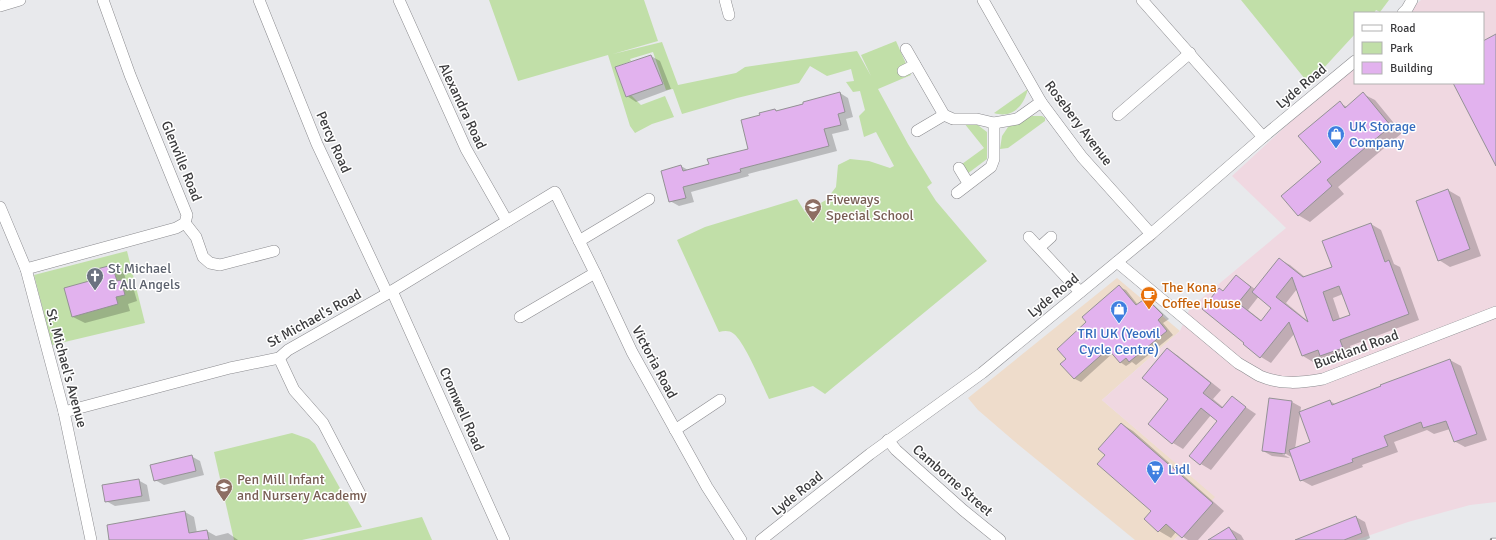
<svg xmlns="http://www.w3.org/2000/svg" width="1496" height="540" viewBox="0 0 1496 540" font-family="Signika,sans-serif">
  <rect width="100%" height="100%" fill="#e8e9ec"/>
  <!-- commercial -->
  <polygon fill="#eedccb" points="1117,278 1180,331 1102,400 1216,497 1174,540 1135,540 1014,441 978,410 968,398"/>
  <!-- industrial -->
  <polygon fill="#f0d8e1" points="1421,0 1496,0 1496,502 1470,505 1408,522 1356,540 1174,540 1215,497 1102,400 1180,331 1190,308 1286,228 1232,176 1355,62 1355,83 1483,83 1483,13 1407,13"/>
  <!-- green -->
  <g fill="#c1dfa8">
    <path d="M489,0H644L658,41L613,54L662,42L678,85L736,73L745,67L857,51L871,76L861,55L896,41L911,75L878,89L908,144L932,183L927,187L936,201L987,261L825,394L813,386L769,399C762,384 745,343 734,334C729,330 724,331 719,332L677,240L705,227L797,199L805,212L826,200L836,187L838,165L850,159L869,161L890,168L894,166L876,132L864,137L859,116L865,110L860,91L853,92L846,82L854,81L851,69L827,76L810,66L799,83L737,98L682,114L673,89L666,90L653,52L630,59L631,61L615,67L626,97L631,95L641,105L665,96L674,117L652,124L635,133L630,126L608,55L518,81Z"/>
    <polygon points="1241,0 1389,0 1380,12 1376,10 1374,13 1355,13 1355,34 1309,84"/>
    <path d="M1028,89C1024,105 1013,119 994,113Z"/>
    <polygon points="1032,116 1042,116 1045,118 1045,121 1008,148 1000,149 1002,136 1008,127"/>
    <polygon points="964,123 975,123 987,132 987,159 967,174 962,164 984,148"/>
    <polygon points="127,251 145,323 52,345 34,275"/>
    <polygon points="292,433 309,439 315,444 362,527 302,540 234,540 214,452"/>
    <polygon points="422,517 432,540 319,540"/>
  </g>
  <!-- shadow -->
  <g fill="#0003" fill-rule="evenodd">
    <polygon points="651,56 660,61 671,89 636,102 627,96"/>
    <polygon points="840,93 848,98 853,117 846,119 849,130 832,134 837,151 748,174 749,176 691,192 694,202 679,206 670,201 681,166 688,170 710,165 749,149 761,116 775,110 778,111"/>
    <polygon points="1363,94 1375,100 1402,133 1338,187 1344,194 1310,222 1298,215 1322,163 1340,103 1347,107"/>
    <polygon points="1448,190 1460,197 1481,256 1450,267 1439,260"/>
    <path d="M1371,224L1381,230L1394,264L1400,267L1419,320L1350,346L1353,354L1332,362L1324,358L1313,362L1303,356L1294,334L1271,363L1261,357L1244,344L1245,342L1224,292L1236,276L1255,289L1279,259L1290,265L1305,277L1333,267ZM1297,289L1309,322L1286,303ZM1343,294L1351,315L1340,319L1333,298ZM1259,296L1273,308L1262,321L1248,310Z"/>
    <polygon points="112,266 124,273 127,284 133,287 137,301 128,304 130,311 85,323 73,317 65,289 101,279"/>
    <polygon points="1119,287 1126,290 1138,305 1146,299 1152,303 1169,319 1163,323 1173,335 1136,365 1132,362 1126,366 1120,362 1113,353 1081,382 1075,379 1062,364 1067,359 1088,323"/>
    <polygon points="1167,349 1177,355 1221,390 1213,399 1224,408 1232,398 1256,414 1211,470 1201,464 1218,420 1211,415 1183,449 1173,443 1149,424 1169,399"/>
    <polygon points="1450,360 1461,366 1487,440 1465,447 1454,441 1450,429 1434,434 1427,430 1394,442 1398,452 1362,465 1363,467 1312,486 1301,480 1293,458 1281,451 1280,453 1290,458 1272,456 1263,451 1292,402 1301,407 1295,449 1311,443 1330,401 1335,404"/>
    <polygon points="1122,424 1133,431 1224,511 1198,540 1188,540 1176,532 1171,538 1159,531 1146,519 1153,511 1107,455"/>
    <polygon points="191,456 200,461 204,475 164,485 155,480"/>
    <polygon points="138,480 147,485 150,501 115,506 106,501"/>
    <polygon points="185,512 194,517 197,533 207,531 216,536 228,533 238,540 110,540 108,526"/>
    <polygon points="1356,517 1365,522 1370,538 1366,540 1295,540"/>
    <polygon points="1229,528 1241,535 1244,540 1210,540"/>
  </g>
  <!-- building -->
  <g fill="#e2b2ee" stroke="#949295" fill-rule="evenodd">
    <polygon points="1496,34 1496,166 1453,83 1483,83 1483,41"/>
    <polygon points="651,55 663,84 626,97 615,67"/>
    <polygon points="840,92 845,112 838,114 841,125 824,129 829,146 740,169 741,172 683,187 686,198 669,202 661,171 681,165 683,171 709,164 707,159 748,149 741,120 760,115 759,113 775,109 776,111 803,104 803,102"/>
    <polygon points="1363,92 1391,126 1327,180 1332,186 1298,216 1281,196 1321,162 1298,136 1340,101 1345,108"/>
    <polygon points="1448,189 1470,249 1438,261 1416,201"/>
    <path d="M1371,223L1385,262L1389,260L1409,314L1340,340L1343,348L1320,356L1318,350L1302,356L1289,322L1260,358L1243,344L1244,343L1202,309L1219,288L1223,291L1236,275L1251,287L1238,303L1261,321L1271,308L1252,292L1279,258L1303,277L1332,267L1322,241ZM1292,277L1308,322L1276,297ZM1339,286L1350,315L1333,321L1323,292Z"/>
    <polygon points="112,265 117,281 121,280 125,295 116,297 118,304 72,317 64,288 100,278 97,269"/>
    <polygon points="1119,285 1136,305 1146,298 1163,315 1158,320 1167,331 1129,362 1126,358 1120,363 1108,349 1074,379 1060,364 1066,359 1057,349 1086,322 1082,317"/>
    <polygon points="1167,348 1211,383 1203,393 1222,408 1232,396 1246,407 1200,465 1189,456 1217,421 1201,408 1172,444 1148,424 1168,399 1142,378"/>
    <polygon points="1450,359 1477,434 1454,442 1446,421 1423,428 1421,422 1384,436 1388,446 1352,459 1353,462 1300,481 1289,450 1310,442 1299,412 1330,400 1332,405 1381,386 1380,385"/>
    <polygon points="1269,398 1292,401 1285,454 1262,451"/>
    <polygon points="1121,423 1213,503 1182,538 1166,524 1158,532 1144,519 1151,511 1097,464 1105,455 1098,449"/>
    <polygon points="192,455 196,471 154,481 150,465"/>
    <polygon points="139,479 142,496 105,502 102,485"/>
    <polygon points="185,511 189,533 207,530 209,540 109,540 107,525"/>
    <polygon points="1356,516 1362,533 1344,540 1295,540"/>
    <polygon points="1229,527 1237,540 1208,540"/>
  </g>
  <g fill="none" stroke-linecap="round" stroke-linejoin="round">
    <!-- minor casing -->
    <g stroke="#8b8b8f" stroke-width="12">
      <g id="minor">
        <polyline points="259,0 317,144 387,293"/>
        <polyline points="399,0 466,149 507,221"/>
        <polyline points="725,0 729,15"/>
        <polyline points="983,0 1041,102 1082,157 1151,234"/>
        <polyline points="1142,0 1263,137"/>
        <polyline points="0,6 20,0"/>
        <polyline points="1403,13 1407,9 1412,0"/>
        <polyline points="906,49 944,115 953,119 977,119 994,123 1017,119 1041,102"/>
        <polyline points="903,71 915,65"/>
        <polyline points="1118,115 1190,53"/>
        <polyline points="917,131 944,115"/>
        <polyline points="959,168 968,183"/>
        <polyline points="957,193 991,167 994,159 994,123"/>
        <polyline points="0,207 26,269 64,412 91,540"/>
        <polyline points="185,223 196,237 203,257 210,263 220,265 274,251"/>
        <polyline points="1029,237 1080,292"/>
        <polyline points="579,241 649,199"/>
        <polyline points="1040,247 1051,237"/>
        <path d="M1117,262L1238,363C1245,367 1253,372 1260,376C1281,385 1301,383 1323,379L1496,312"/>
        <polyline points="26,269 176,228 185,223 187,215 130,75 103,0"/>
        <polyline points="392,291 504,540"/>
        <polyline points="520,317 595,273"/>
        <polyline points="279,358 294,390 323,423 360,494"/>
        <polyline points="64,412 230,368 279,358 288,350 392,291 555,192 595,273 632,352 707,487 741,540"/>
        <polyline points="675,430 720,400"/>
        <polyline points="888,440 896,450 963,510 1000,540"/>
        <polyline points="761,540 870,454 982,373 1151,234 1263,137 1355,61"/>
      </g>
    </g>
    <!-- minor -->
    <use href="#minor" stroke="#fff" stroke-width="11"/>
    <!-- rail casing -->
    <g stroke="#8c8d8f" stroke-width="4.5">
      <polyline id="rail" points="1492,540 1496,540"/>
    </g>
    <!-- rail -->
    <use href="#rail" stroke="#fff" stroke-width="3" stroke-dasharray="9" stroke-linecap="butt"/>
  </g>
  <!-- icons -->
  <defs>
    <g id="shop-pin" transform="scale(0.9)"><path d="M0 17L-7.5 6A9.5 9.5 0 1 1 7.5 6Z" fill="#3f7fe0" stroke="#fff"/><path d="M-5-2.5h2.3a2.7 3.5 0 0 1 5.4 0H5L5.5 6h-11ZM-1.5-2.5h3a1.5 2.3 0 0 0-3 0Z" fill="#fff"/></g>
    <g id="school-pin" transform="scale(0.9)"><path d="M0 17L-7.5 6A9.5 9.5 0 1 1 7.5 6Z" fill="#8d6e63" stroke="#fff"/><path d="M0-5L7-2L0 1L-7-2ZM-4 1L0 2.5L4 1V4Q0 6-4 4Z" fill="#fff"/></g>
    <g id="church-pin" transform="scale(0.9)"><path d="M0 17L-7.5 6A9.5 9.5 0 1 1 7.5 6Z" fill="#6b7280" stroke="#fff"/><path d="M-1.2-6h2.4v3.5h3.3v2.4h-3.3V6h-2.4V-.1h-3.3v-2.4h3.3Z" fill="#fff"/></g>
    <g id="cafe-pin" transform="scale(0.9)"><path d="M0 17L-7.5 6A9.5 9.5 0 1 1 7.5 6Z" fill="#e8710a" stroke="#fff"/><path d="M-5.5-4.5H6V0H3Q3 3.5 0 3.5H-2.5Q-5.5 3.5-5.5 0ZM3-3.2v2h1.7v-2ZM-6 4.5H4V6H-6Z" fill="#fff"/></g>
    <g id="supermarket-pin" transform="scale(0.9)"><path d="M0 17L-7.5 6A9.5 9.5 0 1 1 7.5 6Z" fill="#3f7fe0" stroke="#fff"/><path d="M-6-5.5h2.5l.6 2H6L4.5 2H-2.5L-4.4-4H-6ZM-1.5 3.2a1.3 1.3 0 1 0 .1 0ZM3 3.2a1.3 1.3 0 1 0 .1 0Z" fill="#fff"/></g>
  </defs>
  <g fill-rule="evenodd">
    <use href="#shop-pin" x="1336" y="134"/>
    <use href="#school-pin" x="813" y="207"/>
    <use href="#church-pin" x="95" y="276"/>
    <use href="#cafe-pin" x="1149" y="295"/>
    <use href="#shop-pin" x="1119" y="309"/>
    <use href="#supermarket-pin" x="1155" y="469"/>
    <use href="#school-pin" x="224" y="487"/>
  </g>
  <g text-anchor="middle" stroke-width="3" stroke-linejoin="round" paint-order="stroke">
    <!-- street labels -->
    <g font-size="14" fill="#3b3b3d" stroke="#fff">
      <text transform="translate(1301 86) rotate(-40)" y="5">Lyde Road</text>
      <text transform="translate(463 106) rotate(65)" y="5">Alexandra Road</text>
      <text transform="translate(1079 123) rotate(53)" y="5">Rosebery Avenue</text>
      <text transform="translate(334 142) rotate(66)" y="5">Percy Road</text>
      <text transform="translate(182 161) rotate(68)" y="5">Glenville Road</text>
      <text transform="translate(1053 295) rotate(-39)" y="5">Lyde Road</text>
      <text transform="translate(314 318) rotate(-29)" y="5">St Michael's Road</text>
      <text transform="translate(1356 349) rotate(-20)" y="5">Buckland Road</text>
      <text transform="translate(655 362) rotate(62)" y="5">Victoria Road</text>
      <text transform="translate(67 368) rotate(75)" y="5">St. Michael's Avenue</text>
      <text transform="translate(462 409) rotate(66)" y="5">Cromwell Road</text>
      <text transform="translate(953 480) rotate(41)" y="5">Camborne Street</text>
      <text transform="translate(797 493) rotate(-39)" y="5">Lyde Road</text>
    </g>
    <!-- shop labels -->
    <g font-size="14" fill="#366cbe" stroke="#fff" text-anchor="start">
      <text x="1349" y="131">UK Storage<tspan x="1349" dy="16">Company</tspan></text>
      <text x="1119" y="338" text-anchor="middle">TRI UK (Yeovil<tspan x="1119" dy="16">Cycle Centre)</tspan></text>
      <text x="1168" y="474">Lidl</text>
    </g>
    <!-- education labels -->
    <g font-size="14" fill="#785e54" stroke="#fff" text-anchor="start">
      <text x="826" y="204">Fiveways<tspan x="826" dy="16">Special School</tspan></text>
      <text x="237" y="484">Pen Mill Infant<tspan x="237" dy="16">and Nursery Academy</tspan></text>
    </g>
    <!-- worship labels -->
    <g font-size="14" fill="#5b616d" stroke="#fff" text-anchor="start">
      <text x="108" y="273">St Michael<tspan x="108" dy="16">&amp; All Angels</tspan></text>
    </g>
    <!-- food labels -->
    <g font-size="14" fill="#c56008" stroke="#fff" text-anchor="start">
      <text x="1162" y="292">The Kona<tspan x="1162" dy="16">Coffee House</tspan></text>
    </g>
  </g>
  <!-- legend -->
  <rect x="1354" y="12" width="130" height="72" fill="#ffffff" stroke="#b1b1b1"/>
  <rect x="1362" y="25" width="20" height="6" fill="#ffffff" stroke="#b1b1b1"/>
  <text x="1390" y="32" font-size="12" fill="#3b3b3d">Road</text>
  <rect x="1362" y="42" width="20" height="12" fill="#c1dfa8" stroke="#b1b1b1"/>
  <text x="1390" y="52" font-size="12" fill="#3b3b3d">Park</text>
  <rect x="1362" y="62" width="20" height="12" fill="#e2b2ee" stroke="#b1b1b1"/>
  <text x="1390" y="72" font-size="12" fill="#3b3b3d">Building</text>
</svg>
